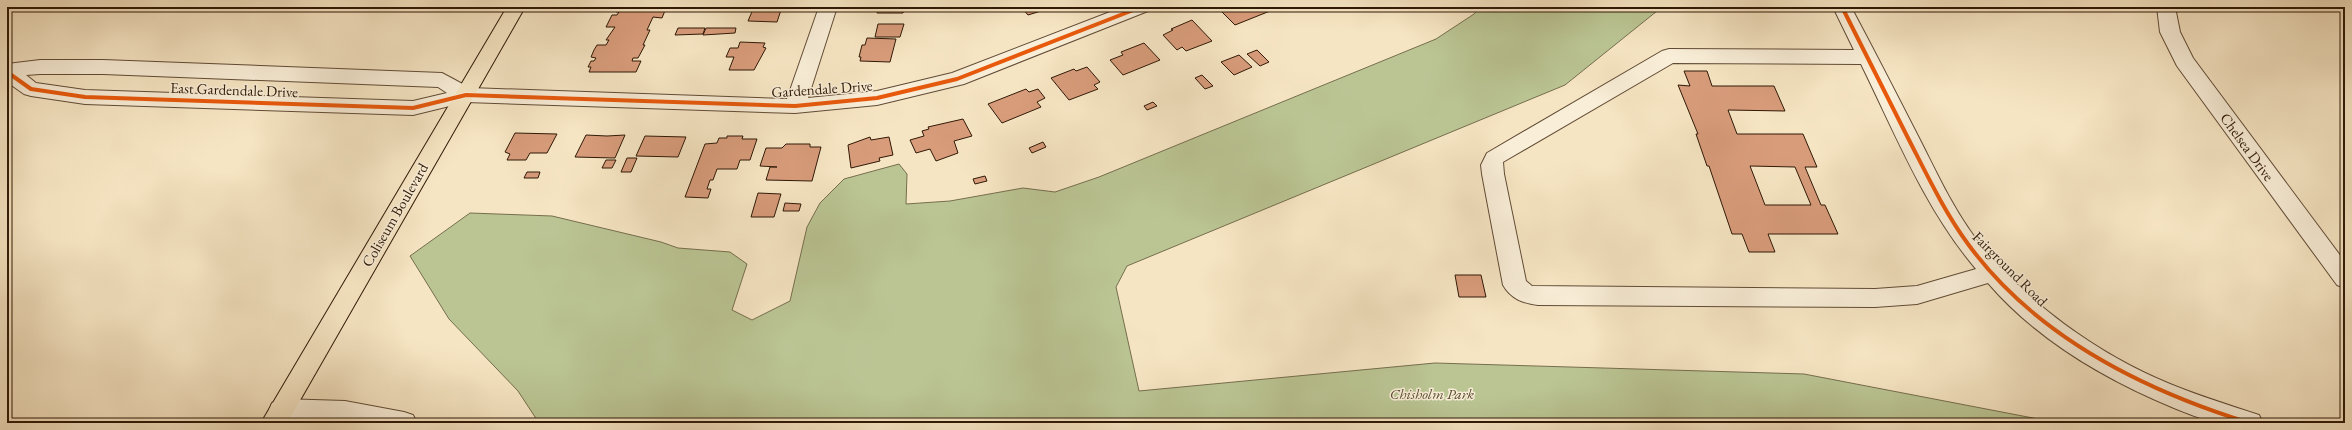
<svg xmlns="http://www.w3.org/2000/svg" width="2352" height="430" viewBox="0 0 2352 430" font-family="'EB Garamond',serif">
  <rect width="100%" height="100%" fill="#f6e5c3"/>
  <filter id="stains"><feTurbulence type="fractalNoise" baseFrequency=".005" numOctaves="4"/><feColorMatrix values="0 0 0 0 .2 0 0 0 0 .09 0 0 0 0 .02 0 0 0 .5 -.17"/></filter>
  <radialGradient id="worn" r=".72"><stop offset=".6" stop-color="#630" stop-opacity="0"/><stop offset="1" stop-color="#630" stop-opacity=".3"/></radialGradient>
  <!-- green -->
  <polygon fill="#bbc594" stroke="#756e4d" points="1480,7 1662,7 1565,85 1127,266 1116,287 1139,391 1435,363 1804,374 2059,423 539,423 518,391 449,319 410,256 470,213 552,216 661,242 678,248 730,252 747,264 732,310 752,320 790,301 807,227 820,203 844,179 899,164 907,174 906,204 950,201 1023,188 1055,192 1099,177 1436,39 1474,14"/>
  <!-- building -->
  <g fill="#d89c7b" stroke="#2f1806" fill-rule="evenodd">
    <polygon points="618,7 666,8 662,18 653,17 647,30 650,30 643,45 645,45 638,58 633,58 632,61 641,61 636,72 589,72 591,67 588,67 591,61 594,61 596,58 591,57 594,50 597,45 606,45 609,40 606,40 615,27 606,27 612,15 617,15 619,12 616,12"/>
    <polygon points="754,7 782,7 777,22 748,21"/>
    <polygon points="878,7 905,7 903,13 877,13"/>
    <polygon points="1021,7 1054,7 1028,15"/>
    <polygon points="1231,7 1266,7 1270,11 1235,25 1221,11"/>
    <polygon points="1192,20 1212,41 1186,51 1182,47 1177,50 1163,35 1173,30 1171,29"/>
    <polygon points="878,24 904,24 900,37 875,37"/>
    <polygon points="678,28 705,28 703,34 675,35"/>
    <polygon points="706,28 736,28 735,33 703,35"/>
    <polygon points="867,38 896,39 890,62 860,61 861,57 859,57 862,45 865,45"/>
    <polygon points="740,42 765,43 763,47 766,48 754,70 729,70 734,57 726,57 730,48 738,48"/>
    <polygon points="1144,43 1160,60 1123,75 1110,60 1123,55 1121,52"/>
    <polygon points="1257,50 1269,62 1260,66 1247,54"/>
    <polygon points="1239,55 1252,67 1234,75 1221,62"/>
    <polygon points="1087,67 1100,82 1094,85 1098,89 1069,100 1051,78 1074,69 1076,71"/>
    <path d="M1684,71H1707L1712,86H1774L1785,111L1728,110L1737,134H1803L1817,167H1805L1821,205H1825L1838,234H1768L1775,252H1749L1742,234H1732L1709,166H1707L1696,134H1698L1678,85L1690,86ZM1750,166L1795,167L1811,205H1765Z"/>
    <polygon points="1202,75 1213,86 1205,89 1195,78"/>
    <polygon points="1026,89 1029,92 1038,89 1045,98 1037,102 1041,107 1002,123 988,104"/>
    <polygon points="1153,102 1157,106 1147,110 1144,106"/>
    <polygon points="963,119 972,136 954,141 958,153 936,161 930,149 916,153 910,140 924,136 922,131 929,129 928,127"/>
    <polygon points="515,133 557,134 547,153 530,153 526,160 507,160 510,154 505,152"/>
    <polygon points="586,135 607,136 625,135 615,158 575,157"/>
    <polygon points="645,136 686,137 678,157 636,156"/>
    <polygon points="727,136 743,136 742,139 757,139 750,160 740,160 737,169 717,169 713,180 710,180 707,189 711,189 708,198 685,197 705,144 717,143 719,138 727,138"/>
    <polygon points="870,137 871,140 889,137 893,155 879,158 880,161 851,168 848,145"/>
    <polygon points="1043,142 1046,147 1032,153 1029,148"/>
    <polygon points="786,144 810,144 810,147 821,147 812,181 766,180 770,167 777,167 760,166 766,148 782,148"/>
    <polygon points="627,158 637,158 631,172 621,172"/>
    <polygon points="606,160 616,160 612,168 602,168"/>
    <polygon points="527,172 540,172 538,178 524,178"/>
    <polygon points="985,176 987,181 975,184 973,179"/>
    <polygon points="758,193 781,194 774,217 751,217"/>
    <polygon points="785,203 801,204 799,211 783,211"/>
    <polygon points="1455,275 1481,275 1486,297 1459,297"/>
  </g>
  <g fill="none" stroke-linecap="round" stroke-linejoin="round">
    <!-- minor casing -->
    <g stroke="#614b35" stroke-width="2">
      <g id="minor">
        <path d="M819,7H837L808,98L877,91L952,73L1123,7H1150L1148,11L964,84L877,105L795,113L466,102L413,115L85,104L31,96L24,94L7,82V64L40,60H103L442,73L470,88L787,99ZM40,74H103L438,87L447,93L413,101L85,90L36,83L26,75Z"/>
        <path d="M1833,7H1851C1874,50 1896,93 1918,136C1936,171 1952,207 1976,239C2025,302 2097,354 2170,384C2199,396 2229,405 2259,415L2263,423C2247,423 2228,426 2214,422C2200,419 2187,413 2174,408C2106,380 2036,339 1988,283L1917,304L1875,307L1538,305C1523,303 1511,299 1503,285L1482,174L1481,165L1487,153L1662,51L1669,49L1854,50ZM1673,63L1861,64C1895,133 1925,209 1976,269L1917,286L1875,289L1532,286L1526,281L1504,174L1503,162Z"/>
        <polygon points="2157,7 2175,7 2180,32 2193,58 2345,262 2345,288 2337,285 2177,66 2160,32"/>
        <polygon points="281,399 345,401 404,412 413,415 417,423 281,421 272,417 269,410 272,403"/>
      </g>
    </g>
    <!-- major casing -->
    <g stroke="#2f1806" stroke-width="2">
      <polygon id="major" points="507,7 525,7 287,423 261,423"/>
    </g>
    <!-- minor -->
    <use href="#minor" fill="#f9eed8" fill-rule="evenodd"/>
    <!-- major -->
    <use href="#major" fill="#f6e5c3" fill-rule="evenodd"/>
    <!-- cycleway casing -->
    <g stroke="#f9eed8" stroke-width="6">
      <g id="cycleway">
        <path d="M1842,7C1864,51 1886,94 1908,138C1927,175 1944,211 1968,244C2036,337 2143,390 2250,423"/>
        <polyline points="7,72 31,89 85,97 413,108 466,95 795,106 877,98 957,79 1141,7"/>
      </g>
    </g>
    <!-- cycleway -->
    <use href="#cycleway" stroke="#e8590c" stroke-width="4"/>
  </g>
  <g text-anchor="middle" stroke-width="3" stroke-linejoin="round" paint-order="stroke">
    <!-- street labels -->
    <g font-size="15" fill="#2f1806" stroke="#f9eed8">
      <text transform="translate(822 89) rotate(-4)" y="5">Gardendale Drive</text>
      <text transform="translate(234 90) rotate(2)" y="5">East Gardendale Drive</text>
      <text transform="translate(2247 147) rotate(54)" y="5">Chelsea Drive</text>
      <text transform="translate(395 215) rotate(-60)" y="5">Coliseum Boulevard</text>
      <text transform="translate(2010 269) rotate(45)" y="5">Fairground Road</text>
    </g>
    <!-- park labels -->
    <g font-size="15" font-style="italic" fill="#594c31" stroke="#f9eed8">
      <text x="1432" y="399">Chisholm Park</text>
    </g>
  </g>
  <!-- margin -->
  <rect width="2352" height="430" fill="none" stroke="#f6e5c3" stroke-width="24"/>
  <rect x="8" y="8" width="2336" height="414" fill="none" stroke="#2f1806" stroke-width="2"/>
  <rect x="12" y="12" width="2328" height="406" fill="none" stroke="#2f1806"/>
  <rect width="100%" height="100%" filter="url(#stains)"/>
  <rect width="100%" height="100%" fill="url(#worn)"/>
</svg>
